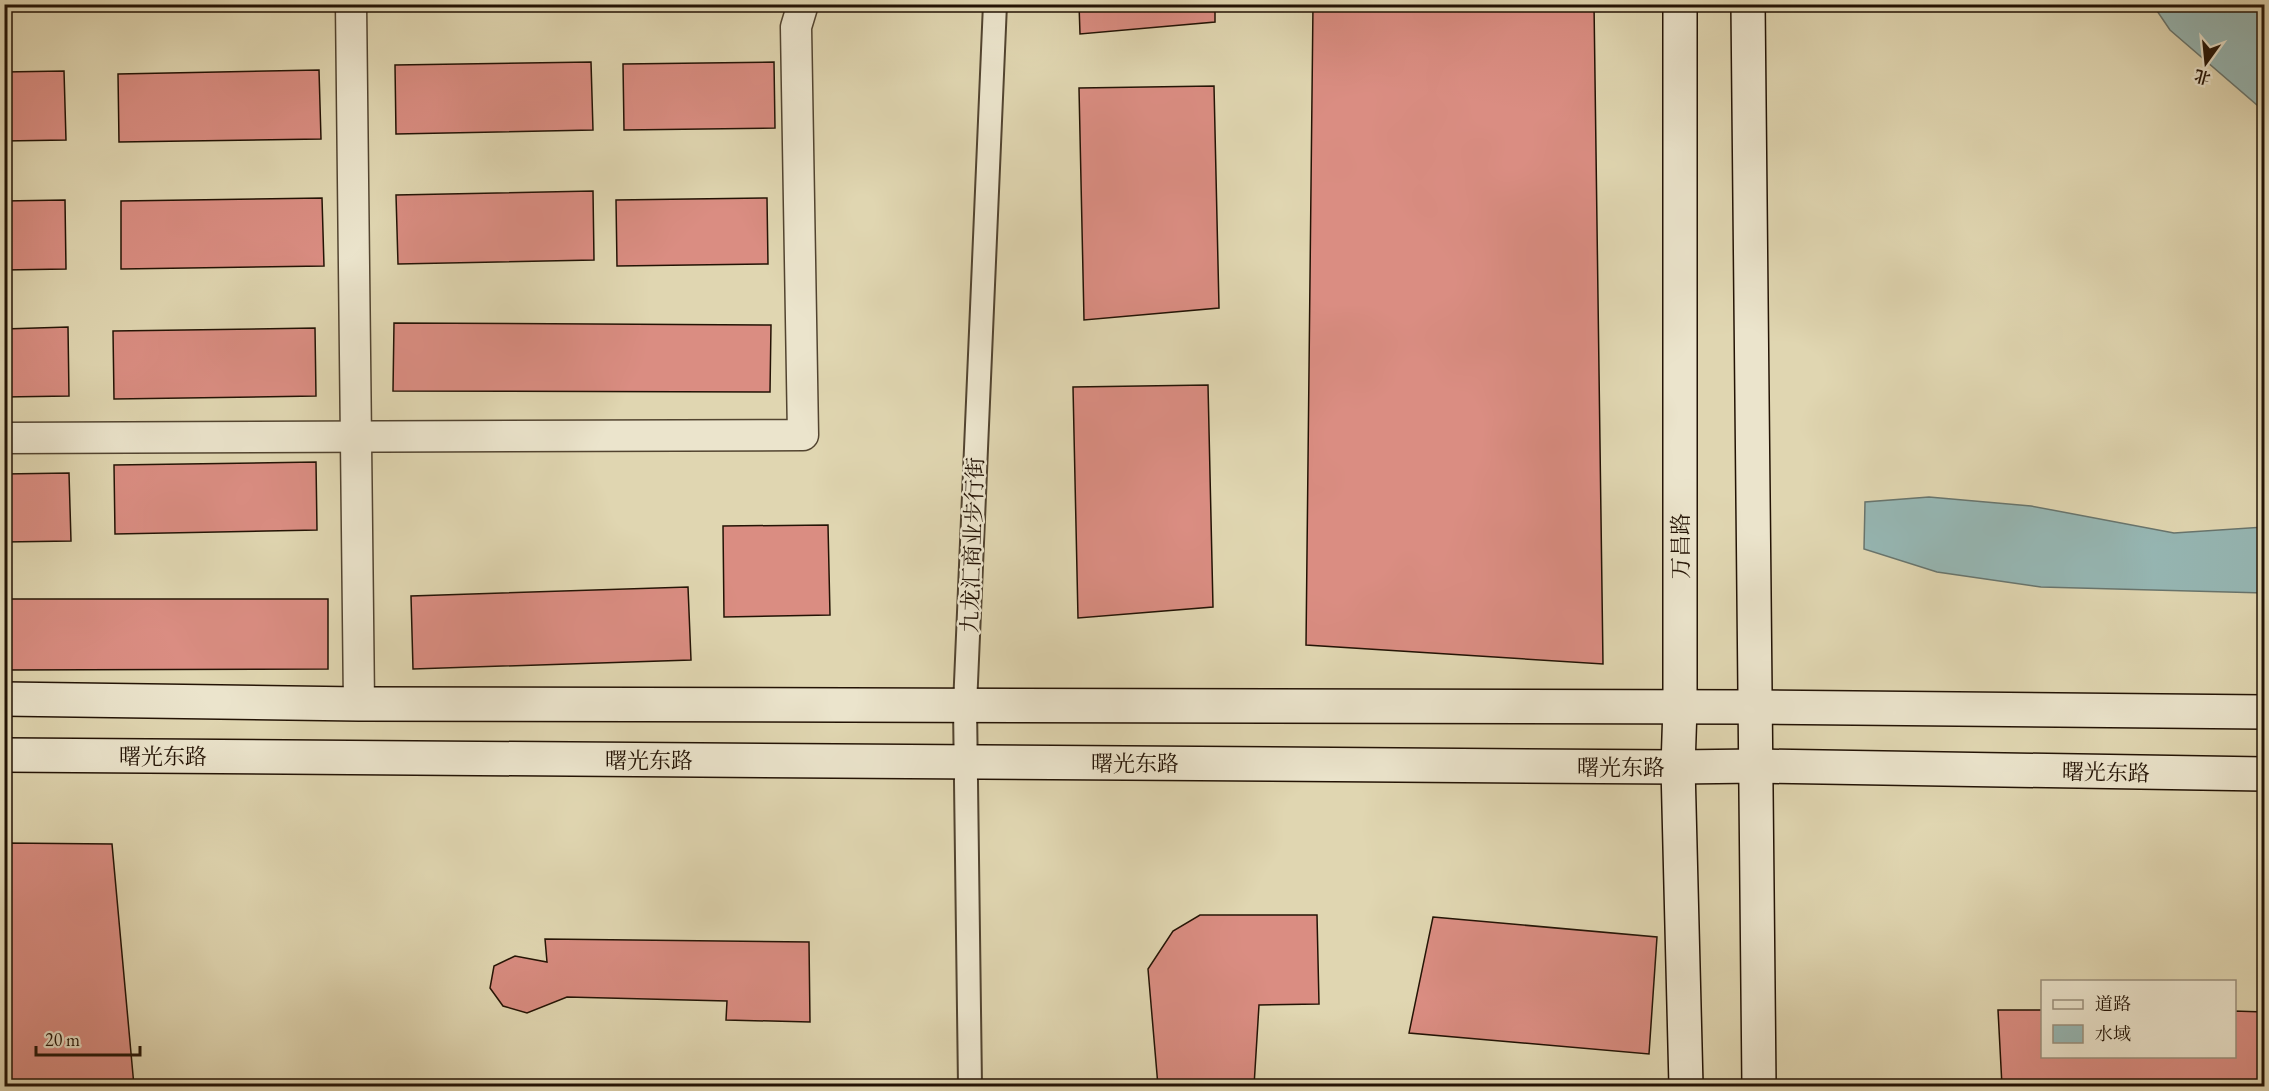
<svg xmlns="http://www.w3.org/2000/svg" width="2269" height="1091" viewBox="0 0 2269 1091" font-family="'EB Garamond','Noto Serif SC',serif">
  <rect width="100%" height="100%" fill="#e0d6b1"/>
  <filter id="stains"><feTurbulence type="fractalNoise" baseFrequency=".00333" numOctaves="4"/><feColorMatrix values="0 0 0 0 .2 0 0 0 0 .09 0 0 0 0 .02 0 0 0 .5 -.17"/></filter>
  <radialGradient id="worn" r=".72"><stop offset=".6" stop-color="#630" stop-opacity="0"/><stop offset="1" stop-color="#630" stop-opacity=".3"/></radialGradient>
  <!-- water -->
  <g fill="#96b7b4" stroke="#68756e" stroke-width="1.5">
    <polygon points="2153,5 2264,5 2264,111 2170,30"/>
    <polygon points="1929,497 2031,506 2174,533 2264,527 2264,593 2041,587 1937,572 1864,549 1865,502"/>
  </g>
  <!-- building -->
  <g fill="#da8d82" stroke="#231305" stroke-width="1.5">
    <polygon points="1079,4 1215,4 1215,22 1080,34"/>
    <polygon points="1313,4 1594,4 1603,664 1306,645"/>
    <polygon points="591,62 593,130 396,134 395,65"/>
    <polygon points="774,62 775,128 624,130 623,64"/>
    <polygon points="319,70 321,139 119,142 118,74"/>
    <polygon points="64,71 66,140 4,141 4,72"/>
    <polygon points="1214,86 1219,308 1084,320 1079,88"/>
    <polygon points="593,191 594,260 398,264 396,195"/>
    <polygon points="322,198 324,266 121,269 121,201"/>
    <polygon points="767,198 768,264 617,266 616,200"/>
    <polygon points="65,200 66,269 4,270 4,201"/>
    <polygon points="394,323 771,325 770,392 393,391"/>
    <polygon points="68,327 69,396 4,397 4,329"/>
    <polygon points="315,328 316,396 114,399 113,331"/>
    <polygon points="1208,385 1213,607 1078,618 1073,387"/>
    <polygon points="316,462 317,530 115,534 114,465"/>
    <polygon points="69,473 71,541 4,542 4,474"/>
    <polygon points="828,525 830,615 724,617 723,526"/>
    <polygon points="688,587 691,660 413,669 411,596"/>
    <polygon points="4,599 328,599 328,669 4,670"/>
    <polygon points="4,843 112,844 134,1086 4,1086"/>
    <polygon points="1200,915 1317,915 1319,1004 1259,1005 1254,1086 1158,1086 1148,969 1173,931"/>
    <polygon points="1433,917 1657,937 1649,1054 1409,1033"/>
    <polygon points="545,939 809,942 810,1022 726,1020 727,1001 567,997 527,1013 503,1006 490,988 494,966 515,956 547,962"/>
    <polygon points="1998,1010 2042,1010 2042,1056 2234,1056 2234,1011 2264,1012 2264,1086 2002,1086"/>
  </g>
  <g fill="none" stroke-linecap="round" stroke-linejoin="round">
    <!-- pedestrian casing -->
    <g stroke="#524430" stroke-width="26">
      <polyline id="pedestrian" points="970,1086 965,706 995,4"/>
    </g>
    <!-- minor casing -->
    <g stroke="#524430" stroke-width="33">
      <g id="minor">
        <polyline points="351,4 359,704"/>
        <polyline points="4,438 803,435 796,27 803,4"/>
      </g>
    </g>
    <!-- secondary casing -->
    <g stroke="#231305" stroke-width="36">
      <g id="secondary">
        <polyline points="1680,4 1680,707 1678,767 1686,1086"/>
        <polyline points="1748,4 1759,1086"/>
        <polyline points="4,699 359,704 1755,707 2264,712"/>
        <polyline points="4,755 1678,767 1756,766 2264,774"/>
      </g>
    </g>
    <!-- pedestrian -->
    <use href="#pedestrian" stroke="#ebe4cc" stroke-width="22"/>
    <!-- minor -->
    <use href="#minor" stroke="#ebe4cc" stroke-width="30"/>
    <!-- secondary -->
    <use href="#secondary" stroke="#ebe4cc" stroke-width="33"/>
  </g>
  <g text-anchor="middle" stroke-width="5" stroke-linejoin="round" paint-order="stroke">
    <!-- street labels -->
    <g font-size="22" fill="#231305" stroke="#ebe4cc">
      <text transform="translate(972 545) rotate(-88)" y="8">九龙汇商业步行街</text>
      <text transform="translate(1680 546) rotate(-90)" y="8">万昌路</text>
      <text x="163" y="764">曙光东路</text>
      <text x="649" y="768">曙光东路</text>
      <text x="1135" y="771">曙光东路</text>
      <text x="1621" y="775">曙光东路</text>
      <text transform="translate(2106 772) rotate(1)" y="8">曙光东路</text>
    </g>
  </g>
  <!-- margin -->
  <rect width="2269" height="1091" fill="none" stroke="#e0d6b1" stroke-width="24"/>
  <rect x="6" y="6" width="2257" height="1079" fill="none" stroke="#231305" stroke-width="3"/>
  <rect x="12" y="12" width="2245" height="1067" fill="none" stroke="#231305" stroke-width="1.5"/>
  <!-- legend -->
  <rect x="2041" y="980" width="195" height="78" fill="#ebe4cc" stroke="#9b907c" stroke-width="1.5"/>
  <rect x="2053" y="1000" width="30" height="9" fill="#ebe4cc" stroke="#9b907c" stroke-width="1.5"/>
  <text x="2095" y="1010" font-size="18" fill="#231305">道路</text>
  <rect x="2053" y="1025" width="30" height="18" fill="#96b7b4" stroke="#9b907c" stroke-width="1.5"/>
  <text x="2095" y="1040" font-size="18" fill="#231305">水域</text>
  <!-- north arrow -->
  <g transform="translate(2206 63) rotate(195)" stroke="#ebe4cc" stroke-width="4.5" paint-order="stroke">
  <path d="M0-4.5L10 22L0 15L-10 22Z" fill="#231305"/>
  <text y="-9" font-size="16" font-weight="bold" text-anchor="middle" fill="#231305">北</text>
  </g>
  <!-- scale -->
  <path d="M36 1046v9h104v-9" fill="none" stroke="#231305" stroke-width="3"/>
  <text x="45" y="1046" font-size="18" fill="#231305" stroke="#ebe4cc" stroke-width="4.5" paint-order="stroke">20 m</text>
  <rect width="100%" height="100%" filter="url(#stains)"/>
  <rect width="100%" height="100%" fill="url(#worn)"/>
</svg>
